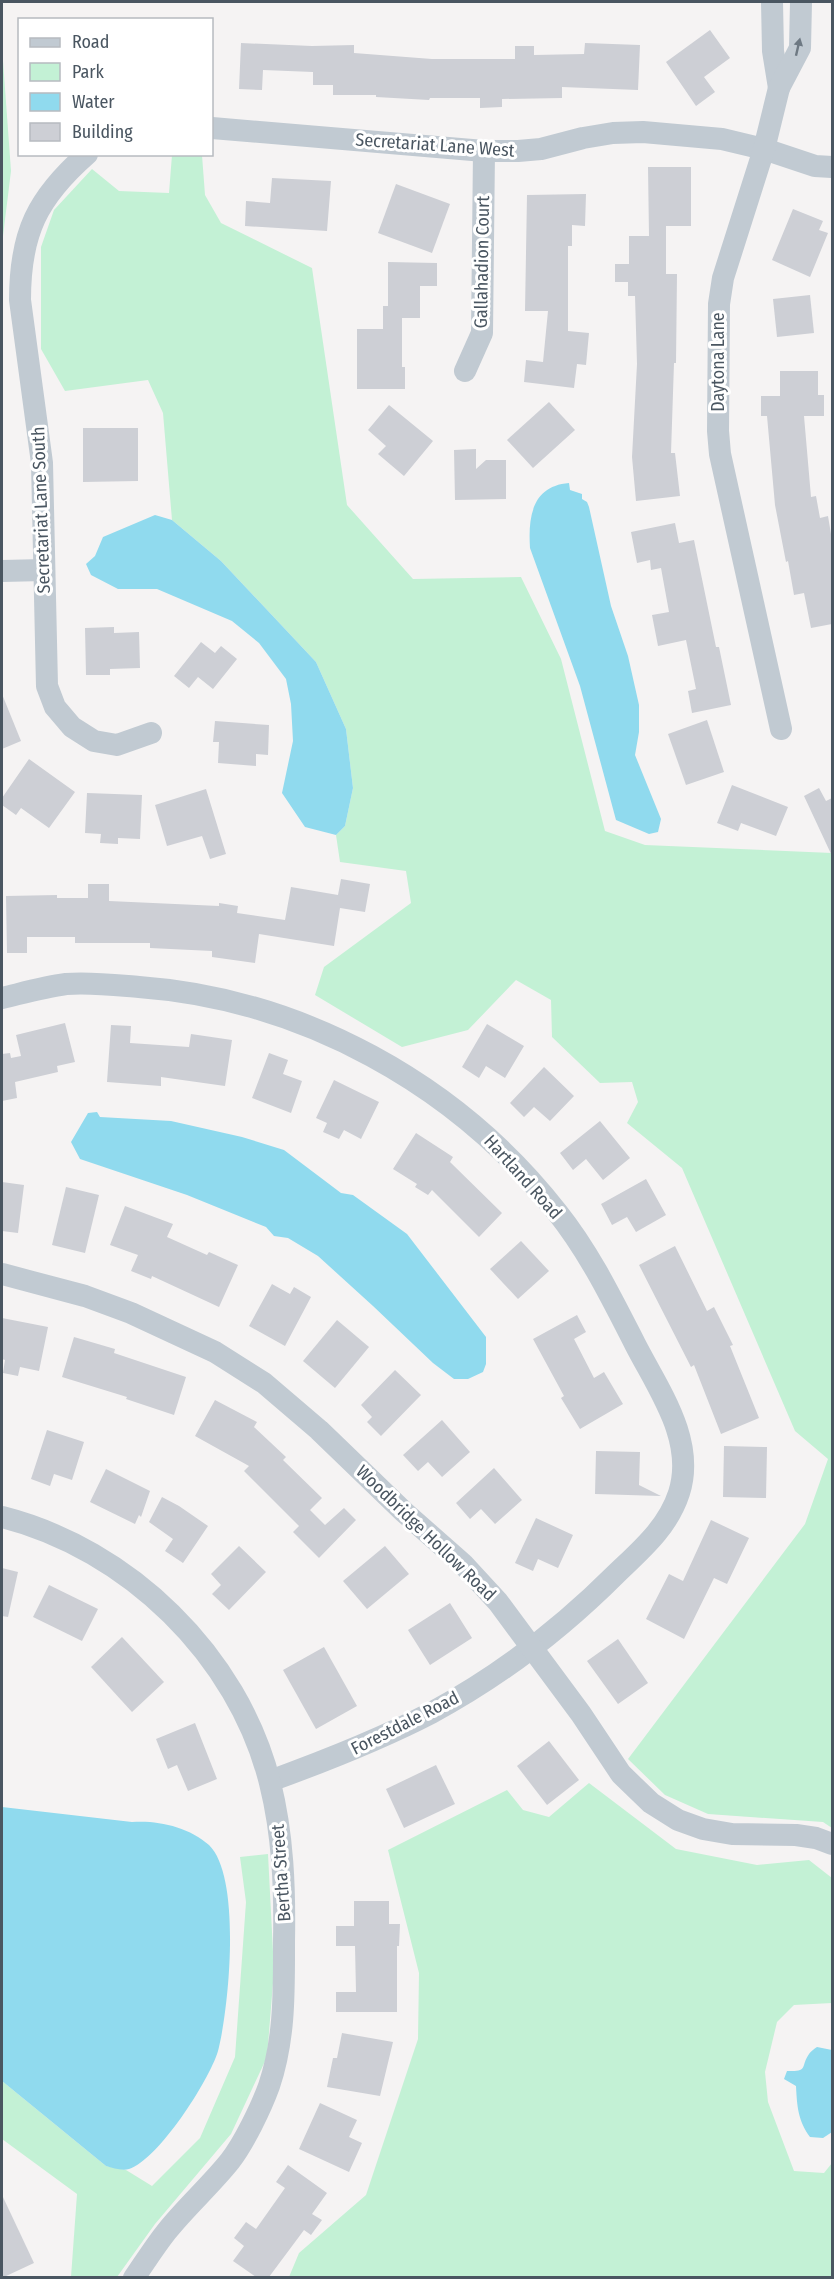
<svg xmlns="http://www.w3.org/2000/svg" width="834" height="2279" viewBox="0 0 834 2279" font-family="'Fira Sans Condensed',sans-serif">
  <rect width="100%" height="100%" fill="#f5f3f3"/>
  <!-- green -->
  <g fill="#c3f1d5">
    <polygon points="2,47 11,171 2,244"/>
    <polygon points="172,155 202,155 205,195 221,223 312,268 347,505 413,579 521,577 561,659 605,831 645,845 832,853 832,1828 823,1822 708,1814 665,1795 628,1759 805,1524 828,1459 795,1431 682,1168 627,1123 638,1102 632,1082 600,1083 552,1037 551,1000 516,980 468,1030 402,1047 315,995 324,967 411,903 406,871 340,862 336,835 345,826 353,788 346,729 316,662 221,561 172,520 163,413 148,380 65,391 41,349 41,247 54,210 92,169 119,191 169,193"/>
    <polygon points="589,1783 676,1849 757,1865 809,1860 832,1878 832,2003 794,2005 777,2022 765,2072 768,2102 794,2171 824,2173 832,2163 832,2277 289,2277 299,2253 366,2195 418,2039 419,1973 388,1850 507,1790 523,1810 549,1817"/>
    <polygon points="268,1854 274,1971 267,2057 231,2134 155,2224 117,2277 71,2277 77,2194 2,2139 2,2081 106,2166 126,2170 152,2186 200,2138 235,2057 246,1902 240,1857"/>
  </g>
  <!-- water -->
  <g fill="#90daee">
    <path d="M569,483L570,490L582,494V499L587,502L589,507L611,606L628,656L639,705V732L635,755L661,819L658,832L649,834L616,820L580,686L530,548C528,517 532,486 569,483Z"/>
    <polygon points="155,515 172,520 221,561 316,662 346,729 353,788 345,826 336,835 305,827 282,793 293,741 291,704 286,679 259,643 232,621 157,589 118,589 91,575 86,564 95,556 103,537"/>
    <polygon points="97,1112 100,1117 171,1121 242,1137 284,1150 341,1193 353,1195 407,1234 486,1337 486,1364 483,1372 468,1379 454,1379 433,1363 373,1306 318,1256 288,1238 274,1236 266,1227 187,1195 80,1159 71,1142 88,1113"/>
    <path d="M2,1807L132,1822C158,1820 189,1827 209,1845C242,1877 229,2009 218,2051C209,2081 158,2160 129,2169C122,2171 113,2168 106,2166L2,2081Z"/>
    <path d="M817,2047L832,2050V2132L823,2138L810,2137C798,2121 797,2106 796,2086L784,2079L787,2071C809,2072 800,2067 809,2054C811,2051 814,2049 817,2047Z"/>
  </g>
  <!-- building -->
  <g fill="#cdcfd5">
    <polygon points="710,30 730,58 704,77 715,92 696,106 666,62"/>
    <polygon points="241,43 312,46 354,45 354,53 432,59 515,59 515,46 534,46 534,55 584,54 585,43 640,45 638,90 562,87 562,98 502,99 502,107 480,108 480,98 430,98 429,100 376,97 376,95 333,95 333,85 313,85 313,72 263,70 262,90 239,89"/>
    <polygon points="648,167 691,167 691,226 666,226 666,274 677,274 676,363 674,363 671,453 675,453 680,496 636,501 632,457 637,364 635,296 628,296 628,282 615,282 615,264 629,264 629,236 649,236"/>
    <polygon points="272,178 331,181 327,231 245,226 246,201 270,203"/>
    <polygon points="396,184 450,204 432,253 378,233"/>
    <polygon points="586,194 585,226 572,225 572,246 568,246 568,331 589,333 586,365 577,364 574,388 524,382 526,360 543,362 548,311 525,311 527,195"/>
    <polygon points="793,209 823,221 819,230 828,233 810,277 772,260"/>
    <polygon points="388,262 437,263 437,286 420,286 420,318 402,318 402,367 405,367 405,389 357,389 357,329 383,329 383,306 388,306"/>
    <polygon points="810,295 814,333 777,337 773,299"/>
    <polygon points="780,371 818,371 818,395 824,395 824,416 804,416 811,497 816,496 820,518 828,516 832,540 832,624 811,628 804,593 794,595 788,561 786,562 775,505 767,416 761,416 761,396 780,396"/>
    <polygon points="549,402 575,430 533,468 507,440"/>
    <polygon points="389,405 433,441 404,476 378,454 386,446 368,430"/>
    <polygon points="83,428 138,428 138,481 83,482"/>
    <polygon points="476,449 476,469 486,460 506,460 506,499 455,500 454,450"/>
    <polygon points="675,523 679,543 694,540 716,647 719,647 731,705 692,713 688,691 696,689 686,640 658,646 652,615 669,612 661,568 651,570 650,560 637,563 631,532"/>
    <polygon points="114,627 114,633 139,632 140,668 110,669 110,675 86,675 85,628"/>
    <polygon points="201,642 215,653 221,646 237,659 213,689 198,677 189,688 174,676"/>
    <polygon points="2,694 21,741 2,749"/>
    <polygon points="707,720 724,772 686,785 668,734"/>
    <polygon points="215,721 269,725 268,755 256,754 256,766 218,763 219,742 213,742"/>
    <polygon points="29,759 75,792 49,828 21,808 16,815 2,805 2,798"/>
    <polygon points="732,785 788,807 776,836 741,823 738,831 717,823"/>
    <polygon points="819,788 826,801 832,798 832,856 804,796"/>
    <polygon points="206,789 226,854 210,859 202,836 167,846 155,805"/>
    <polygon points="87,793 142,795 140,839 118,838 118,844 100,843 101,834 85,833"/>
    <polygon points="341,879 370,884 365,912 340,908 334,946 259,934 255,963 212,957 212,951 150,948 150,943 75,943 75,937 27,937 27,953 7,953 6,896 57,895 57,898 88,898 88,884 109,884 109,901 219,906 219,903 238,906 237,913 285,920 291,887 338,895"/>
    <polygon points="65,1023 75,1062 57,1066 58,1072 15,1082 17,1098 2,1101 2,1054 10,1053 11,1058 21,1056 16,1035"/>
    <polygon points="487,1024 524,1046 505,1078 486,1066 479,1078 462,1067"/>
    <polygon points="111,1025 131,1026 130,1043 189,1047 191,1034 232,1040 225,1086 161,1077 161,1086 107,1082"/>
    <polygon points="269,1053 288,1060 283,1074 302,1081 291,1113 252,1098"/>
    <polygon points="544,1067 574,1096 550,1121 534,1107 524,1117 510,1103"/>
    <polygon points="334,1080 379,1102 361,1139 344,1130 339,1139 323,1132 327,1123 316,1118"/>
    <polygon points="600,1121 630,1158 603,1180 586,1159 573,1170 560,1153"/>
    <polygon points="416,1133 453,1157 450,1162 502,1213 479,1237 432,1190 428,1195 415,1187 417,1184 393,1169"/>
    <polygon points="646,1179 666,1215 636,1232 627,1217 612,1225 601,1204"/>
    <polygon points="2,1182 24,1185 18,1233 2,1231"/>
    <polygon points="66,1187 99,1195 85,1253 52,1245"/>
    <polygon points="125,1206 173,1224 167,1237 207,1255 209,1252 238,1265 219,1307 152,1276 151,1279 131,1271 138,1255 110,1245"/>
    <polygon points="521,1241 549,1271 518,1299 490,1269"/>
    <polygon points="675,1246 707,1311 714,1307 733,1345 730,1346 759,1418 721,1434 694,1365 691,1367 639,1265"/>
    <polygon points="272,1284 290,1294 294,1287 311,1297 285,1346 249,1326"/>
    <polygon points="577,1315 586,1332 574,1339 594,1378 604,1372 623,1404 580,1429 561,1398 564,1396 533,1339"/>
    <polygon points="2,1318 48,1327 39,1371 20,1367 18,1376 3,1373 5,1360 2,1359"/>
    <polygon points="337,1320 369,1347 335,1388 303,1361"/>
    <polygon points="74,1337 115,1349 114,1353 186,1377 174,1415 126,1399 127,1397 62,1377"/>
    <polygon points="395,1370 421,1395 381,1436 367,1422 372,1417 361,1405"/>
    <polygon points="215,1400 257,1422 254,1427 286,1457 283,1460 322,1498 310,1510 325,1525 344,1508 356,1520 319,1558 293,1532 299,1526 244,1471 249,1466 195,1436"/>
    <polygon points="442,1420 470,1452 442,1477 428,1462 418,1471 403,1455"/>
    <polygon points="47,1430 84,1442 72,1480 54,1474 50,1486 31,1479"/>
    <polygon points="724,1446 767,1447 766,1498 723,1497"/>
    <polygon points="596,1451 640,1452 639,1485 661,1496 595,1494"/>
    <polygon points="494,1468 522,1500 495,1524 481,1509 470,1519 456,1503"/>
    <polygon points="106,1469 150,1491 141,1517 139,1515 135,1524 90,1502"/>
    <polygon points="162,1497 179,1506 208,1526 183,1563 165,1551 173,1539 149,1522"/>
    <polygon points="536,1518 573,1535 558,1568 538,1559 533,1571 515,1563"/>
    <polygon points="711,1520 749,1538 727,1584 714,1578 684,1639 646,1619 669,1574 683,1581"/>
    <polygon points="239,1546 266,1572 229,1610 212,1594 221,1585 211,1574"/>
    <polygon points="385,1546 409,1574 367,1609 343,1581"/>
    <polygon points="2,1568 18,1572 8,1617 2,1616"/>
    <polygon points="49,1585 98,1609 82,1641 33,1617"/>
    <polygon points="450,1603 472,1638 430,1665 408,1630"/>
    <polygon points="122,1637 164,1682 132,1712 91,1667"/>
    <polygon points="618,1639 648,1683 618,1704 587,1661"/>
    <polygon points="324,1647 357,1706 316,1729 283,1670"/>
    <polygon points="195,1723 217,1779 188,1791 177,1765 168,1769 156,1739"/>
    <polygon points="549,1741 579,1780 547,1805 517,1766"/>
    <polygon points="436,1765 455,1804 404,1828 386,1789"/>
    <polygon points="354,1901 389,1901 389,1924 400,1924 399,1946 397,1946 397,2012 336,2012 336,1992 356,1992 355,1946 336,1946 336,1926 354,1926"/>
    <polygon points="342,2033 393,2042 380,2096 327,2087 333,2058 337,2058"/>
    <polygon points="320,2103 357,2120 349,2137 362,2143 349,2172 299,2149"/>
    <polygon points="288,2165 327,2193 312,2214 322,2220 311,2235 304,2230 269,2277 256,2277 233,2261 244,2246 234,2238 246,2222 256,2229 285,2188 276,2182"/>
    <polygon points="2,2195 34,2263 4,2277 2,2277"/>
  </g>
  <g fill="none" stroke-linecap="round" stroke-linejoin="round">
    <!-- minor -->
    <g stroke="#c1cad2" stroke-width="22">
      <polyline points="772,2 773,51 779,88"/>
      <polyline points="212,128 484,151 518,151 541,149 583,138 613,133 643,132 722,139 764,149 815,166 832,167"/>
      <path d="M87,154C37,198 20,233 20,300L42,463L47,686L55,707L72,727L94,741L117,745L151,733"/>
      <polyline points="465,371 482,333 484,151"/>
      <polyline points="2,571 44,570"/>
      <polyline points="781,729 720,454 718,431 719,304 723,278 764,149 779,88 800,48 801,2"/>
      <path d="M2,998C23,993 44,987 66,984C90,982 115,985 139,987C302,999 457,1084 557,1212C589,1252 612,1299 635,1344C658,1389 696,1440 679,1493C668,1527 642,1549 617,1573C562,1628 500,1676 431,1713C379,1740 325,1761 270,1781"/>
      <polyline points="2,1274 85,1296 131,1313 215,1352 264,1383 319,1430 404,1512 463,1564 498,1602 581,1714 621,1774 651,1803 678,1820 703,1829 732,1834 796,1835 816,1838 832,1844"/>
      <path d="M2,1517C128,1549 238,1655 270,1783C283,1835 285,1888 284,1942C284,1991 285,2039 269,2086C261,2108 244,2143 230,2161C210,2186 186,2207 167,2231C155,2246 145,2262 134,2278"/>
    </g>
  </g>
  <!-- one-way arrows -->
  <defs><path id="oneway-solid" d="M-6-.8H1V-3.2L6.5 0L1 3.2V.8H-6Z" transform="scale(1.5)"/></defs>
  <use fill="#6e7983" href="#oneway-solid" transform="translate(798 47) rotate(-77)"/>
  <g text-anchor="middle" stroke-width="6" stroke-linejoin="round" paint-order="stroke">
    <!-- street labels -->
    <g font-size="18" fill="#4a5661" stroke="#fff">
      <text transform="translate(435 145) rotate(4)" y="6">Secretariat Lane West</text>
      <text transform="translate(482 262) rotate(-89)" y="6">Gallahadion Court</text>
      <text transform="translate(718 362) rotate(-90)" y="6">Daytona Lane</text>
      <text transform="translate(41 510) rotate(-92)" y="6">Secretariat Lane South</text>
      <text transform="translate(523 1177) rotate(48)" y="6">Hartland Road</text>
      <text transform="translate(426 1533) rotate(44)" y="6">Woodbridge Hollow Road</text>
      <text transform="translate(405 1723) rotate(-27)" y="6">Forestdale Road</text>
      <text transform="translate(281 1873) rotate(-94)" y="6">Bertha Street</text>
    </g>
  </g>
  <!-- border -->
  <rect width="834" height="2279" fill="none" stroke="#4a5661" stroke-width="6"/>
  <!-- legend -->
  <rect x="18" y="18" width="195" height="138" fill="#ffffff" stroke="#b7bbc0" stroke-width="1.5"/>
  <rect x="30" y="38" width="30" height="9" fill="#c1cad2" stroke="#b7bbc0" stroke-width="1.5"/>
  <text x="72" y="48" font-size="18" fill="#4a5661">Road</text>
  <rect x="30" y="63" width="30" height="18" fill="#c3f1d5" stroke="#b7bbc0" stroke-width="1.5"/>
  <text x="72" y="78" font-size="18" fill="#4a5661">Park</text>
  <rect x="30" y="93" width="30" height="18" fill="#90daee" stroke="#b7bbc0" stroke-width="1.5"/>
  <text x="72" y="108" font-size="18" fill="#4a5661">Water</text>
  <rect x="30" y="123" width="30" height="18" fill="#cdcfd5" stroke="#b7bbc0" stroke-width="1.5"/>
  <text x="72" y="138" font-size="18" fill="#4a5661">Building</text>
</svg>
